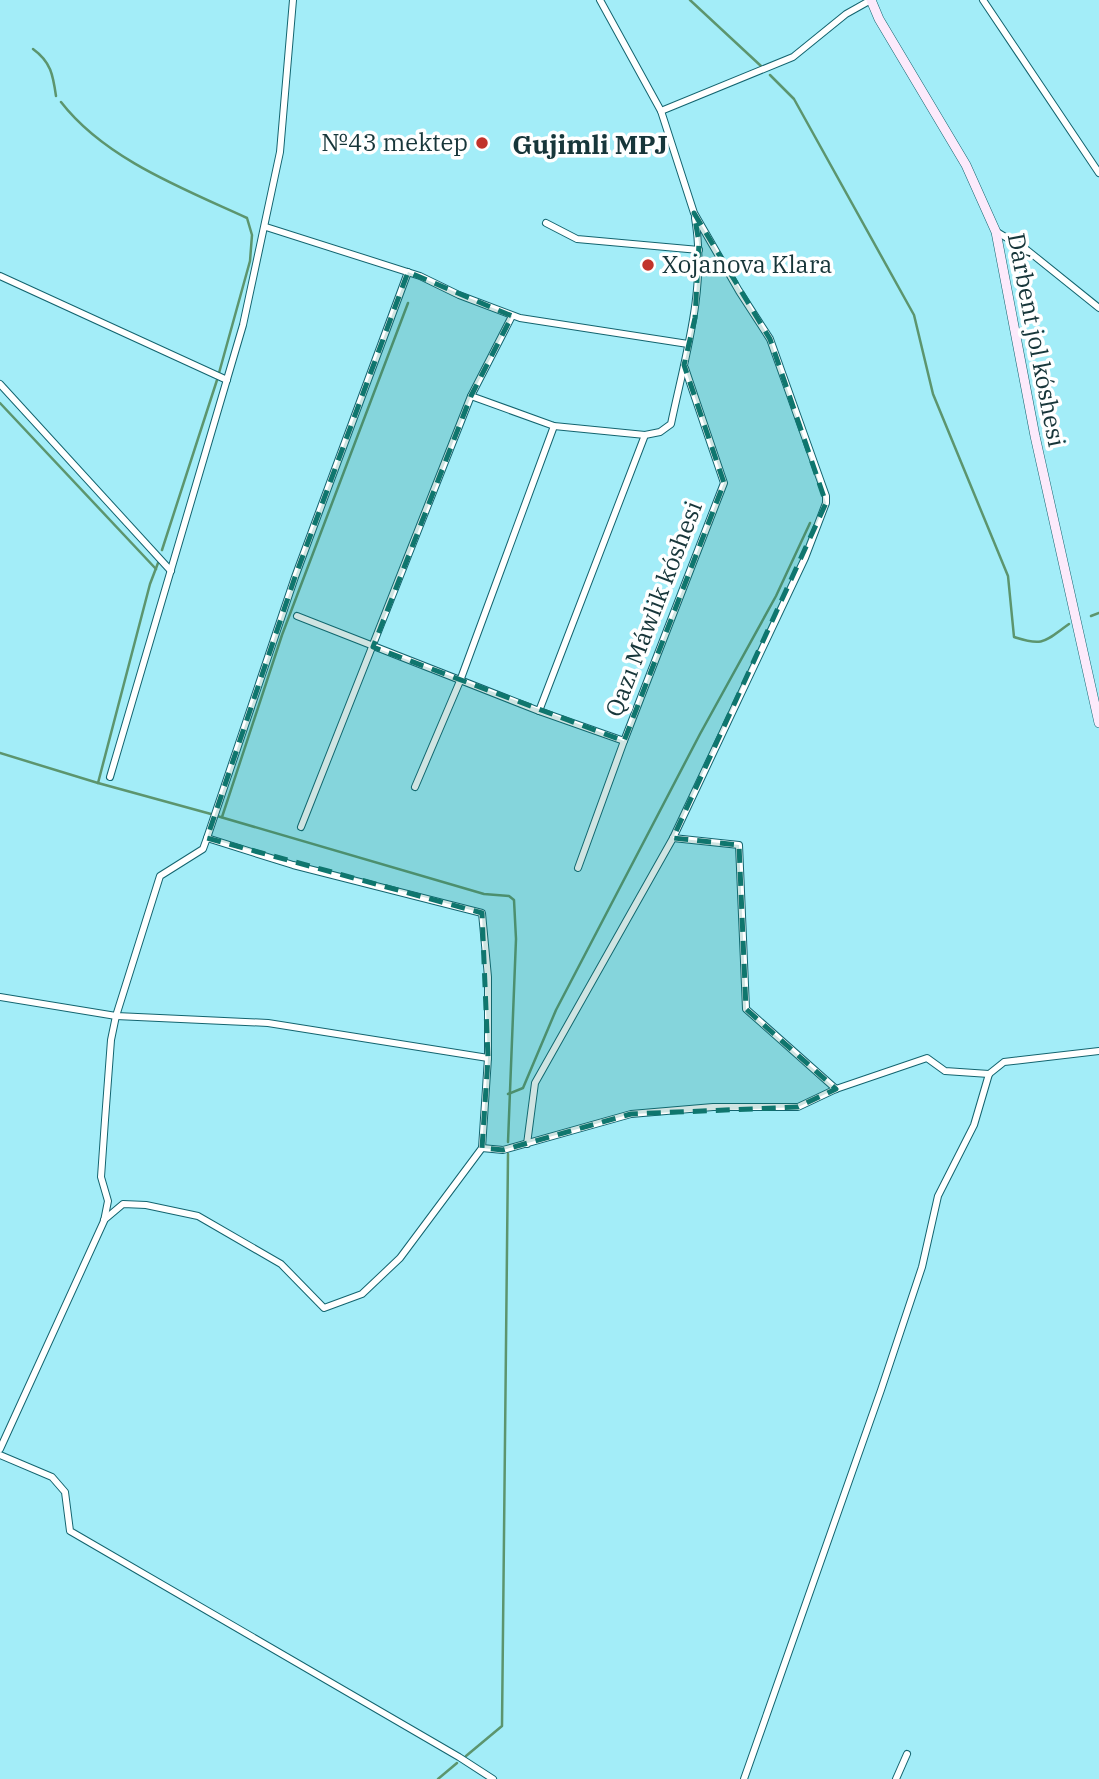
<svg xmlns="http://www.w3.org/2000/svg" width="1099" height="1779" viewBox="0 0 1099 1779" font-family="'IBM Plex Serif',serif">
  <rect width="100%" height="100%" fill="#a3edf8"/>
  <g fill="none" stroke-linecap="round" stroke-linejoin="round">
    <!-- stream -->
    <g stroke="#5c956e" stroke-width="2.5">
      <polyline points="690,0 761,66"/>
      <path d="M33,49C51,62 53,75 56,96"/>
      <path d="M770,75L794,99L914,315L933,394L1008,576L1014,637C1044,647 1045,641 1069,624"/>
      <path d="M61,102C105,159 184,189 247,218L252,235L250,261L219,373"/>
      <polyline points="0,403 156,569"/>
      <polyline points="162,550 217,380"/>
      <polyline points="1091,616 1099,613"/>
      <polyline points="0,753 98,783 211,814"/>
      <polyline points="98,783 150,584 158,563"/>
      <polyline points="217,816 484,894 509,896 514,900 516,939 508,1142"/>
      <polyline points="222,817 282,635 408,303"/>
      <polyline points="508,1094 523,1088 556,1010 700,734 776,596 810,523"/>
      <polyline points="466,1756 502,1726 508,1154"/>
      <polyline points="438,1779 457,1763"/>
    </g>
    <!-- street casing -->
    <g stroke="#13646f" stroke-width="8">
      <g id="street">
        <polyline points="983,0 1099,173"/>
        <polyline points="661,111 793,57 846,14 871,0"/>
        <polyline points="546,223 577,239 699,250"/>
        <polyline points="266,227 420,276 459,295 520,318 688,344"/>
        <polyline points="997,232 1027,250 1099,308"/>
        <polyline points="0,276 227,380"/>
        <polyline points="0,384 171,571"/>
        <polyline points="471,396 554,426 645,435"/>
        <polyline points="297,616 539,711 624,741"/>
        <path d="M539,711L645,435L660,432L671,424C685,357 707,287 695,218"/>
        <polyline points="110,777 243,325 280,152 293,0"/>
        <polyline points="415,787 460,681 554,426"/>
        <polyline points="301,827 471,396 512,316"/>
        <polyline points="673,838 739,845 746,1009 836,1089"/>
        <polyline points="578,868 624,741 724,483 685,368"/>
        <polyline points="0,997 116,1016 268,1023 488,1058"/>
        <polyline points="527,1144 535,1083 673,838 805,558 826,503 826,496 770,339 739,291 694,213 661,111 600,0"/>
        <polyline points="482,1148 503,1150 631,1114 713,1107 798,1107 836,1089 927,1058 945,1071 989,1074"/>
        <polyline points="104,1220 123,1204 146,1205 198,1216 281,1264 324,1308 362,1294 400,1258 482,1148 488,1058 488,977 482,913 293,865 207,838"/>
        <polyline points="0,1449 104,1221 108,1201 101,1177 105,1120 111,1040 116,1016 160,876 203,849 207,838 295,577 408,272"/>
        <polyline points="0,1455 52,1477 65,1492 70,1531 459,1757 493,1779"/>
        <polyline points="744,1779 881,1390 922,1267 938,1196 974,1125 989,1074 1004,1062 1099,1051"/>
        <polyline points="896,1779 907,1754"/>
      </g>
    </g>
    <!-- secondary casing -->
    <g stroke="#13646f" stroke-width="10">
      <polyline id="secondary" points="871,0 879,19 966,165 996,232 1035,436 1099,723"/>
    </g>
    <!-- street -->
    <use href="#street" stroke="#fff" stroke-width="6"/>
    <!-- secondary -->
    <use href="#secondary" stroke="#fceafb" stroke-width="9"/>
  </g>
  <!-- marked area -->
  <path fill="#0f766e" fill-opacity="0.2" stroke="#0f766e" stroke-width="5" stroke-dasharray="14 9" stroke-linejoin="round" d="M694,213L770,339L826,503L673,838L739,845L746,1009L836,1089L798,1107L631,1114L503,1150L482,1148L488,1058L482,913L207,838L295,577L408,272L512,316L471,396L373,647L624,741L724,483L684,365L695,318L699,243Z"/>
  <!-- markers -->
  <g fill="#c1332b" stroke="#fff" stroke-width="2.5">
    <circle cx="482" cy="143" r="7"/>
    <circle cx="648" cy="265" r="7"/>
  </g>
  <g text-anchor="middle" stroke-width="7" stroke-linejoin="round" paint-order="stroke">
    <!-- poi labels -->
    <g font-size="24" fill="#17363a" stroke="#fff" text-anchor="end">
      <text x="468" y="151">№43 mektep</text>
      <text x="662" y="273" text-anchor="start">Xojanova Klara</text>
    </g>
    <!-- street labels -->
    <g font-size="24" fill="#17363a" stroke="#fff">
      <text transform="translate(1036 340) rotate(79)" y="8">Dárbent jol kóshesi</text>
      <text transform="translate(654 609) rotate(-69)" y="8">Qazı Máwlik kóshesi</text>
    </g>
    <!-- neighbourhood labels -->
    <g font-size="26" font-weight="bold" fill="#17363a" stroke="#fff">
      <text x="590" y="154">Gujimli MPJ</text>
    </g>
  </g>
</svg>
